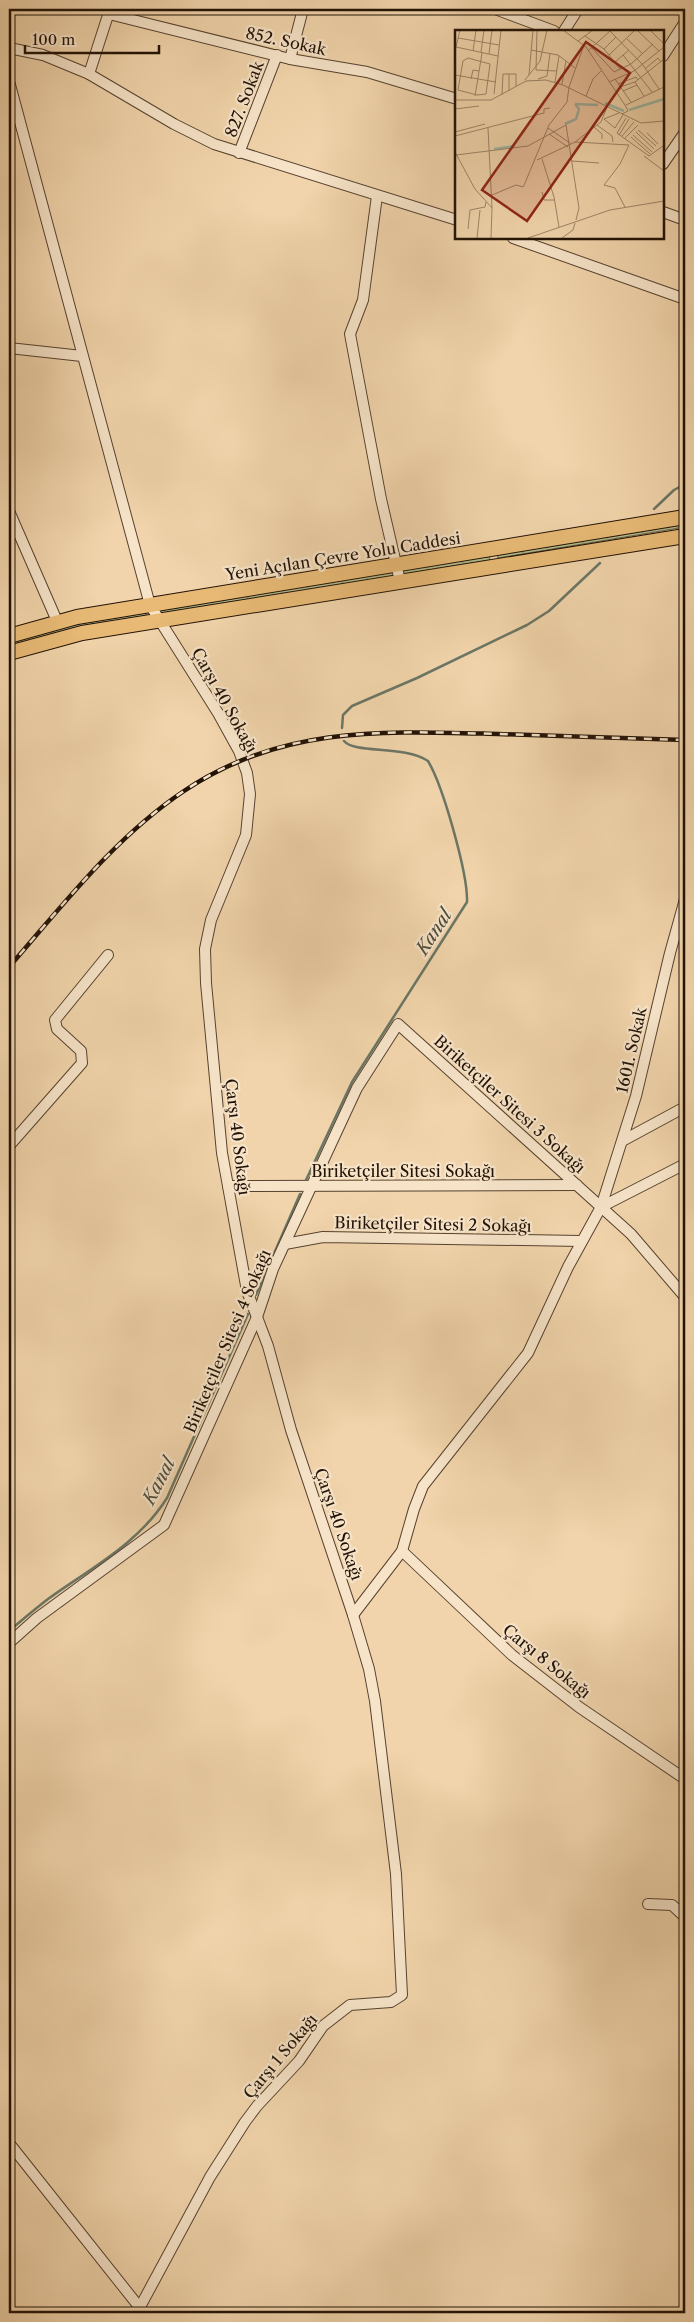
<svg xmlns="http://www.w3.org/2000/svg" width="694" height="2322" viewBox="0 0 694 2322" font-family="'Libre Caslon Text',serif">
  <defs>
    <pattern id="grass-dots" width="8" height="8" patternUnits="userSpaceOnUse" patternTransform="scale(1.25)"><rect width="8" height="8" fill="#b4be8d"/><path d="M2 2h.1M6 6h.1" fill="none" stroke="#9aa278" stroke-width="1.8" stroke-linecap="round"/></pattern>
  </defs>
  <rect width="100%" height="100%" fill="#f1d4ab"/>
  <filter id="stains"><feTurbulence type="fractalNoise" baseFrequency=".004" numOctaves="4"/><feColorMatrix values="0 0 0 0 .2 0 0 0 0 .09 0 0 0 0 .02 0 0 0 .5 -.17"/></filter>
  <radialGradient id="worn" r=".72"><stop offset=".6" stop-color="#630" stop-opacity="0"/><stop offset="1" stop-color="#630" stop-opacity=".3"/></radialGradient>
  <!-- grass -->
  <g fill="url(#grass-dots)" stroke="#6b684a">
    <polygon points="685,523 685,527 498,558 497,553"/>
    <polygon points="489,555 490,560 404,574 403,569"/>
    <polygon points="394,572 395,578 158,614 158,610"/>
    <polygon points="146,611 146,617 9,647 9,642 75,624"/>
  </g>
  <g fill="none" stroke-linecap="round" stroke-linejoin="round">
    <!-- stream -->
    <g stroke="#6b7665" stroke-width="2.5">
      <polyline points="654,509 674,490 685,484"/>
      <polyline points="342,728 343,715 352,706 417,678 527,625 549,611 600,563"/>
      <path d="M306,1180L352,1082L467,902C468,874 443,786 428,761C404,745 355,754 344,741"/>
      <polyline points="256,1295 300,1194"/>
      <path d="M9,1631C22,1620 35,1609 48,1599C91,1568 138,1544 167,1498L248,1314"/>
    </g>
    <!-- minor casing -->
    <g stroke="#56422f" stroke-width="12">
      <g id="minor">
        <polyline points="495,9 554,31"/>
        <polyline points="109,14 290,59 367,72 457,99"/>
        <polyline points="564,31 578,9"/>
        <polyline points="9,48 43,55 89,74 174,124 214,144 457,220"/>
        <polyline points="663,56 685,22"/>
        <polyline points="290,59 303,9"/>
        <polyline points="89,74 110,9"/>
        <polyline points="9,81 150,605 218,713 239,751 247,773 250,794 246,835 211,920 205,949 206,983 222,1153 247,1291 268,1346 291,1430 353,1615 369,1669 375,1701 396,1874 402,1995 391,2002 350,2005 323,2026 299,2061 257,2106 245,2122 210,2177 140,2307"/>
        <polyline points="239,153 277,55"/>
        <polyline points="663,164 685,132"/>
        <polyline points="377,196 363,300 350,334 381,499 400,581"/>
        <polyline points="663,212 685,220"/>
        <polyline points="513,238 685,299"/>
        <polyline points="9,348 82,356"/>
        <polyline points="9,511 57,621"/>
        <polyline points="624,1140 685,1107"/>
        <polyline points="9,1146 82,1063 81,1051 57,1029 55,1020 108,955"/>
        <polyline points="228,1186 577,1185"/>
        <polyline points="601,1207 685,1164"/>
        <polyline points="285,1244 323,1237 581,1241"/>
        <polyline points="402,1551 512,1655 579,1707 685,1779"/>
        <polyline points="353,1615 402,1551 414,1509 423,1486 528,1353 568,1267 601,1207 636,1096 670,953 685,899"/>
        <polyline points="9,1643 37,1618 164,1525 257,1317 273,1269 357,1088 398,1024 631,1234 685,1297"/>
        <polyline points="648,1904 672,1905 685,1917"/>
        <polyline points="9,2143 144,2313"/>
      </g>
    </g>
    <!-- major casing -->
    <g stroke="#221206" stroke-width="16">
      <g id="major">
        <polyline points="9,636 77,617 685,517"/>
        <polyline points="9,653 82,633 685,536"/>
      </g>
    </g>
    <!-- minor -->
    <use href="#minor" stroke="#f6e3c8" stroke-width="10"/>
    <!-- major -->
    <use href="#major" stroke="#e8ba76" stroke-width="14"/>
    <!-- rail casing -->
    <g stroke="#221206" stroke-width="4.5">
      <path id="rail" d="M9,967C63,905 115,837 184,791C282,725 385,731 498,734C560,736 623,738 685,740"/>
    </g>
    <!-- rail -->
    <use href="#rail" stroke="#f6e3c8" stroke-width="2.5" stroke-dasharray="8" stroke-linecap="butt"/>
  </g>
  <g text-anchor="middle" stroke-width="4.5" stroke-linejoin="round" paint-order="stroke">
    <!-- street labels -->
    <g font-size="16" fill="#221206" stroke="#f6e3c8">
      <text transform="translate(286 41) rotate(12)" y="6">852. Sokak</text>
      <text transform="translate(244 99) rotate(-69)" y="6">827. Sokak</text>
      <text transform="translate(343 556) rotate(-9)" y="6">Yeni Açılan Çevre Yolu Caddesi</text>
      <text transform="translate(225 700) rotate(61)" y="6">Çarşı 40 Sokağı</text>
      <text transform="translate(631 1050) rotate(-77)" y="6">1601. Sokak</text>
      <text transform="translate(510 1104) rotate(42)" y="6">Biriketçiler Sitesi 3 Sokağı</text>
      <text transform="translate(238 1137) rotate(83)" y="6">Çarşı 40 Sokağı</text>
      <text x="403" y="1177">Biriketçiler Sitesi Sokağı</text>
      <text transform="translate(433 1224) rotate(1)" y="6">Biriketçiler Sitesi 2 Sokağı</text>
      <text transform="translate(227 1341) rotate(-67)" y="6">Biriketçiler Sitesi 4 Sokağı</text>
      <text transform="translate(339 1524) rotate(71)" y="6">Çarşı 40 Sokağı</text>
      <text transform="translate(547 1661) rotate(39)" y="6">Çarşı 8 Sokağı</text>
      <text transform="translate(280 2056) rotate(-50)" y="6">Çarşı 1 Sokağı</text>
    </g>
    <!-- water labels -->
    <g font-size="18" font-style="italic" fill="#4d4c3d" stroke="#f6e3c8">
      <text transform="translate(434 932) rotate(-57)" y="6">Kanal</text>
      <text transform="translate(159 1481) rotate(-63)" y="6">Kanal</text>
    </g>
  </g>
  <!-- overview -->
  <g transform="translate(455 30)">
    <rect width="209" height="209" fill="#f1d4ab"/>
    <path fill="none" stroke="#9cb9a4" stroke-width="2.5" d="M150,73L169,81M120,74L143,75M174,80L209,69M110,94L121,89L124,79L120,74M39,119L60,116"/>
    <path fill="none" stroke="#9e8669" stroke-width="1" d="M82,0L81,40L102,41M87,0H108L131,17L170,75L173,81L167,84M154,0L188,35L204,59M182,0L204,21M195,0L209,14M130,6L149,19L165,39M3,8L44,15M172,9L188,24M123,11L138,0M1,17L43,26M137,18L159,42L176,34L198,14M149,19L161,7M76,20L103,25L120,38M0,21L5,0M18,21L21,0M133,21L155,1M26,22L29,0M34,24L37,0M154,25L180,0M168,25L197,62M13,28L35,34L31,64L22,65L3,60L8,31ZM160,32L174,20M191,38L203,28L206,32M0,45L41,52M74,45L78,0M16,49L18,40L24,41M83,49L92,46L95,23M160,49L176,72M70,50L85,31L92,0M100,52L104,26M154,52L179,41L209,17M180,52L189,66M107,54L111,31M163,54L181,47L183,50M165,57L180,52L209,29M54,61V44M168,61L182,55M39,64L46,0M47,65L48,44H61V56M20,66L27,23M131,66L138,49L146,41M0,70H36L71,51L91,50L108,55L186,93L209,91M171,75L209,57M0,79L24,76M171,88L162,103L194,126M149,89L160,98L168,85M149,89L164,83M142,95L157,106L158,112M139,97L147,104V109M33,98L37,178M93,98L115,113M183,100L201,116M0,102L30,94M181,102L199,119M192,103L203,114M94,104L113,117M164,105L174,89M178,105L197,122M0,106L89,83V79L95,78M167,106L179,92M176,107L195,124M169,109L183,95M120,112L174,115L165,134L149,155L160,158L170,177M0,122L20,159L37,178L36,208M1,125L73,116L111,95L124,178L121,190M189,126L209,141M194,126L208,116M87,129L99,167L104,197M82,130L120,112L146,92L152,77M117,131L144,133M87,162L89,170H100M37,165L61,155L68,157L70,153L94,95L112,72L114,57L129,15M13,199L15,180L30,177L31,172M22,208L25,180M73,208L155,180L209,171M107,208L118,200L120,193"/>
    <path fill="#8f2418" fill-opacity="0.15" stroke="#8f2418" stroke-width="2.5" d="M131,12L175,43L72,191L27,160Z"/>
    <rect width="209" height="209" fill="none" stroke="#221206" stroke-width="2.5"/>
  </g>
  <!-- margin -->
  <rect width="694" height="2322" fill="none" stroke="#f1d4ab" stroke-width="30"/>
  <rect x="10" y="10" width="674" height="2302" fill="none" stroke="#221206" stroke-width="2.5"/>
  <rect x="15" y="15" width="664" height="2292" fill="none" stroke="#221206"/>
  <!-- scale -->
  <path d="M25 45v8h134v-8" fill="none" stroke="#221206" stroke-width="2.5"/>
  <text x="32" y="45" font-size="15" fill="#221206" stroke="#f6e3c8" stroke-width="4" paint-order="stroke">100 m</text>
  <rect width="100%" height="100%" filter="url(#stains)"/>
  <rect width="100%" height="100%" fill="url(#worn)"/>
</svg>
